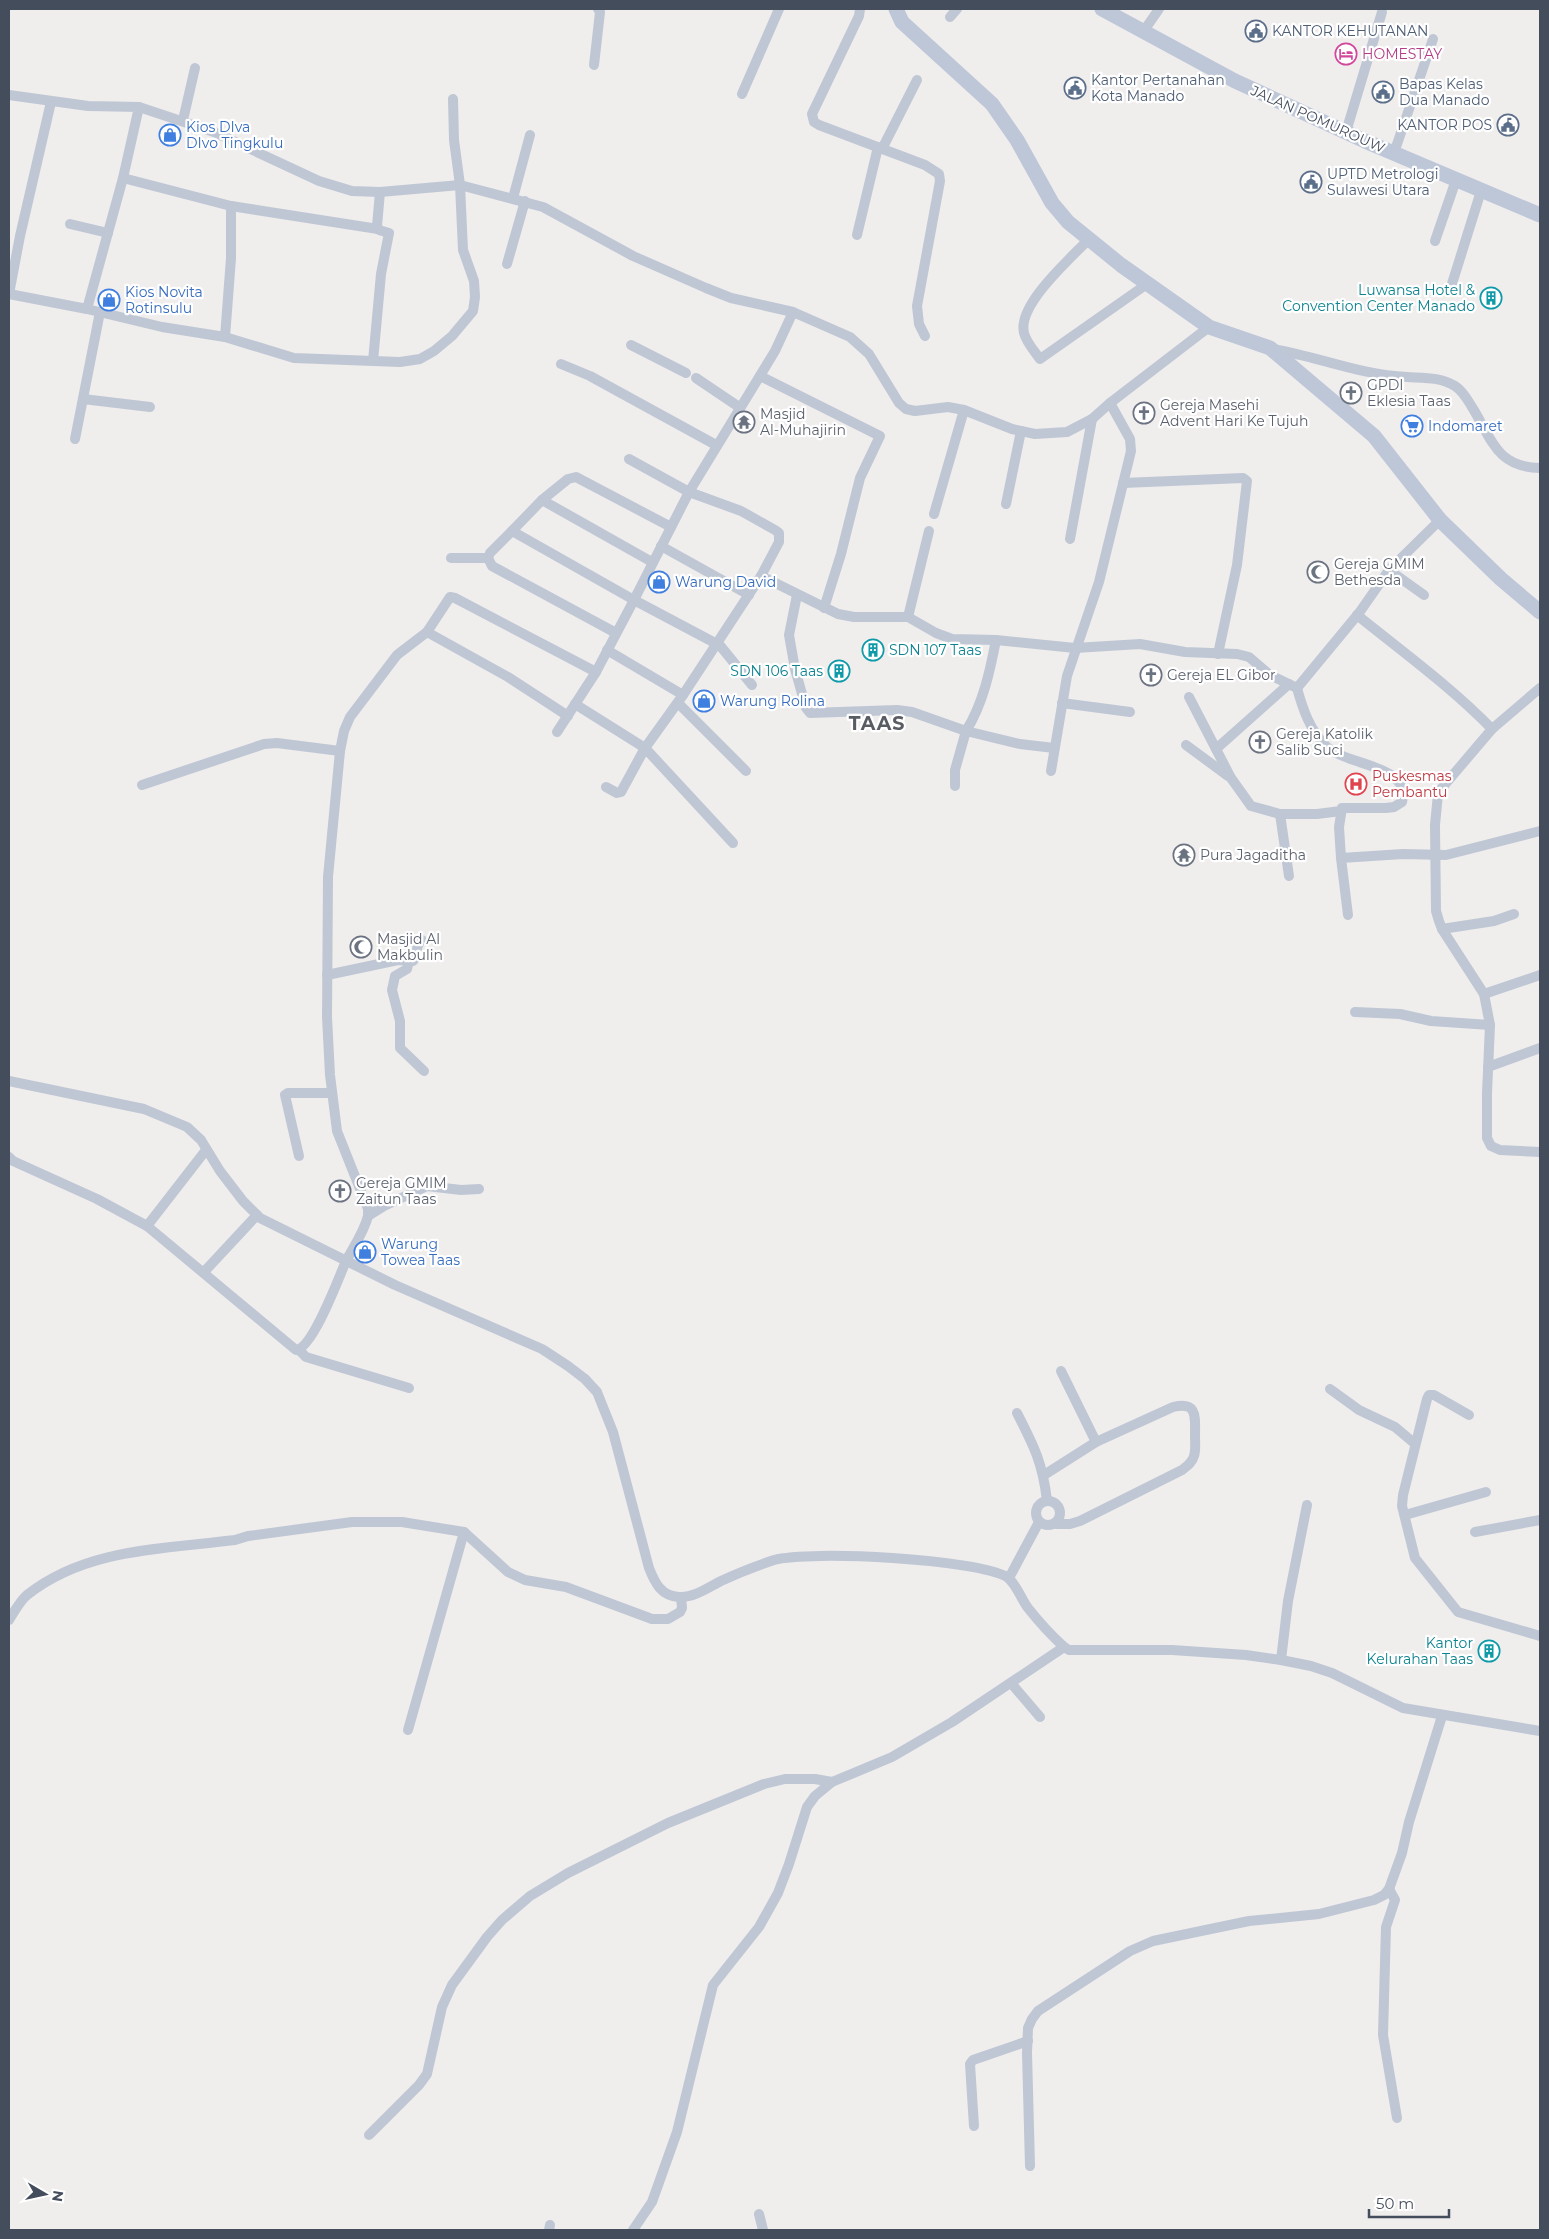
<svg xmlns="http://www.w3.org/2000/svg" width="1549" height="2239" viewBox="0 0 1549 2239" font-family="Montserrat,sans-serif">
  <rect width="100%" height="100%" fill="#f0eded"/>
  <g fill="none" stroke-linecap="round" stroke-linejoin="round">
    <!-- street -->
    <g stroke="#bfc7d4" stroke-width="10">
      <polyline points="860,9 859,16 812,114 814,122 819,125 925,165 939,174 940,181 917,306 919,324 925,336"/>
      <polyline points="950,17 957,9"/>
      <polyline points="1143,32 1159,9"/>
      <polyline points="594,65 600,12 598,9"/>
      <polyline points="742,94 779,9"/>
      <polyline points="9,95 88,106 139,107 123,178 87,309 9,294"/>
      <polyline points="139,107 214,132 319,181 352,191 380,192 460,185 543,207 633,256 706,288 731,298 793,312 850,337 869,354 899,403 906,409 915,411 948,407 964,410 1012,429 1035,434 1067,432 1092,419 1110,403 1209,327"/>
      <polyline points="183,120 195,68"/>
      <polyline points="1346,132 1382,12"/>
      <polyline points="882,149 917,80"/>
      <polyline points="1394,153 1433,39"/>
      <polyline points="123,178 231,206 378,229"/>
      <polyline points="513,198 530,135"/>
      <polyline points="70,224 108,233"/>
      <polyline points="857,235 878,147"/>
      <path d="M1088,240C1070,259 1017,305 1024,333C1026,342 1035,352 1040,359L1147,284"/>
      <polyline points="1435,241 1456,180"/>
      <polyline points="507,264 525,201"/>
      <polyline points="1451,287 1481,191"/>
      <polyline points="9,294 20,236 51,102"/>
      <polyline points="87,309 162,327 225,337 294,358 373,361 381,274 389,233 379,230 377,226 380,192"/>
      <polyline points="225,337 231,258 231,206"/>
      <polyline points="631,345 686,373"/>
      <path d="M1273,349C1319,357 1360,375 1407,377C1424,378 1441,377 1455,386C1463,391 1467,399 1472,407C1492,439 1496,467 1540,468"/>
      <polyline points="373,361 400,362 420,359 434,351 452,336 473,311 475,297 474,281 463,250 460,185 454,140 453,99"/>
      <polyline points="561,364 590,376 716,445"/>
      <polyline points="760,376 880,436 860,478 841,554 824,608"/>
      <polyline points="696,378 739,407"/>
      <polyline points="83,399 150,407"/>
      <polyline points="75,439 100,312"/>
      <polyline points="629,459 689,492 741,511 775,530 779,533 779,542 761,576"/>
      <polyline points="1123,483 1243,478 1247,481 1237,565 1218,654"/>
      <polyline points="542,500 512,531 634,600 689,492 775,351 793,312"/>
      <polyline points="1006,504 1021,431"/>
      <polyline points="934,514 964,410"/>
      <polyline points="512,531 490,553 488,558 492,566 616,633"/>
      <polyline points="1070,539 1092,419"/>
      <polyline points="661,546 749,595"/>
      <polyline points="451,558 488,558"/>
      <polyline points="652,562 542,500 568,479 576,477 671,527"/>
      <polyline points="1389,570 1424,595"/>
      <path d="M797,595L789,635L795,669L806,708L810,713L897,710L912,712L966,731C983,704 990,671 996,640"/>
      <path d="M1357,615C1403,652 1451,687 1492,729L1540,688"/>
      <polyline points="908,617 929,531"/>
      <polyline points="427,632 508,677 568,716"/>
      <polyline points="718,643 752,685"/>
      <polyline points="607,650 683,695"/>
      <polyline points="1289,684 1216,749 1231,778 1251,806 1280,814 1289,876"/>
      <path d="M1297,688C1303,710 1310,730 1326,746C1348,767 1412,764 1402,802L1394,807L1386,808H1342L1339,827L1341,858L1403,854L1446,855L1540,831"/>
      <polyline points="1189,697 1216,749"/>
      <polyline points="678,703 746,771"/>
      <polyline points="1062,703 1130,712"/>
      <polyline points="575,704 645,748 683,695 761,576 838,614 854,617 908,617 936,633 952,639 996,640 1075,648 1140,644 1185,652 1237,654 1249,657 1270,675 1297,688 1359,613 1389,570 1440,520"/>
      <polyline points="1492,729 1441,789 1438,794 1435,825 1436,911 1439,921 1442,929 1484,994 1490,1025 1487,1093 1487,1138 1491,1146 1500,1150 1540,1152"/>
      <polyline points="557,732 596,672"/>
      <polyline points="1186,745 1228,776"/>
      <polyline points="1051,771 1067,676 1099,582 1131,451 1130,439 1110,403"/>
      <polyline points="142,785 264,744 277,743 340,751"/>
      <polyline points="955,786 955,770 966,731 1020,744 1054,748"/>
      <polyline points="606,787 617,793 621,792 645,748 733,843"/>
      <polyline points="1280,814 1317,814 1341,811"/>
      <polyline points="1341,858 1348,915"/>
      <polyline points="1442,929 1494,921 1514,914"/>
      <polyline points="409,961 407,969 395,976 392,990 400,1021 400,1048 424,1071"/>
      <path d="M327,975L398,960L413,961C419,954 414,946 422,940"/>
      <polyline points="1484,994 1540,975"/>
      <polyline points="1355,1012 1400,1014 1431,1021 1490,1025"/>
      <polyline points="1488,1067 1540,1048"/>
      <path d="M9,1081L144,1109L187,1127L201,1140L220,1171L243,1201L260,1218L395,1285L542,1349L568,1366L585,1379L597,1392L613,1432L649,1568C655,1583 661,1596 679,1597C694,1598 709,1587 721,1581C738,1573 756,1566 774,1560C810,1550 976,1559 1007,1577C1016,1583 1021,1599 1028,1608C1039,1622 1051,1635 1064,1647L1069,1650H1172L1246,1655L1281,1660L1311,1666L1332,1673L1403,1708L1540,1731"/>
      <polyline points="299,1156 285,1095 288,1093 331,1093"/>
      <polyline points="9,1157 13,1161 97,1199 147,1226 206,1150"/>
      <polyline points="368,1216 384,1206 427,1186 461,1190 479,1189"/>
      <path d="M147,1226L296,1350C313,1348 339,1277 346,1261C354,1246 364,1232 368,1216V1209L337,1131L330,1075L327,1017L328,877L340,751L344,731L350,717L397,655L427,632L450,597L455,598L596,672L634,600L717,644"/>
      <polyline points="204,1272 257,1215"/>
      <polyline points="299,1350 306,1357 409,1388"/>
      <polyline points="1061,1371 1096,1442"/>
      <polyline points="1330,1389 1359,1410 1395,1427 1414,1443"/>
      <path d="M1017,1413C1034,1446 1043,1464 1047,1501"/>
      <polyline points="1469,1415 1434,1395 1429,1395 1427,1399 1403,1495 1402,1506 1415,1558 1458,1612 1540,1636"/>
      <path d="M1044,1475L1096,1442L1173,1407C1198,1401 1195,1417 1195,1436C1195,1442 1196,1450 1194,1456C1192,1463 1187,1466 1182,1470L1080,1521L1070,1524H1056"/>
      <circle cx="1048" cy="1513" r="12"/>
      <polyline points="1405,1515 1486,1492"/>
      <polyline points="1475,1532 1540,1520"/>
      <polyline points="1009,1578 1039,1522"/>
      <path d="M9,1620C14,1612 20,1601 27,1595C86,1548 164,1549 235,1540L248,1536L352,1522H402L464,1532L508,1572L525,1580L566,1587L652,1619H668L680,1612L682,1608L681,1597"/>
      <polyline points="1281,1660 1288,1601 1307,1505"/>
      <polyline points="1011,1683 1040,1717"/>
      <polyline points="408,1730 464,1532"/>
      <polyline points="1389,1889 1395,1900 1386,1927 1383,2035 1397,2118"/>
      <polyline points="974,2126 970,2064 973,2060 1028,2041"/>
      <polyline points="369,2135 419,2085 427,2074 442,2007 452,1985 487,1937 502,1920 530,1896 568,1873 668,1823 764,1784 785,1779 815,1779 832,1782 892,1757 952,1722 1064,1647"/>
      <polyline points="1030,2166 1027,2053 1028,2028 1032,2019 1038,2011 1130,1951 1153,1941 1249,1921 1319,1914 1374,1900 1384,1895 1389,1889 1402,1853 1409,1822 1442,1716"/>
      <polyline points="759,2214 763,2230"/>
      <polyline points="549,2230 550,2225"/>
      <polyline points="633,2230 652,2202 677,2132 713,1985 759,1927 778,1893 789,1864 807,1807 815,1796 832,1782"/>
    </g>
    <!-- secondary -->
    <g stroke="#bec7d8" stroke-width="15">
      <polyline points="896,9 902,22 992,104 1017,140 1052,203 1068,222 1121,265 1209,327 1270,348 1374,436 1440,520 1501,579 1540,612"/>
      <polyline points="1102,9 1235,81 1365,141 1540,215"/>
    </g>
  </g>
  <!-- icons -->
  <defs>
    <g id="civic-ring" transform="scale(1.125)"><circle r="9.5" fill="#fff" stroke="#5c6f8a" stroke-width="1.5"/><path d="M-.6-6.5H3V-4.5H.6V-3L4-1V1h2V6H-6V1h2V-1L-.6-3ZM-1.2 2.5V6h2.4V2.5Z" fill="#5c6f8a"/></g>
    <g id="hotel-ring" transform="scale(1.125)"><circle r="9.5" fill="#fff" stroke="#d1479c" stroke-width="1.5"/><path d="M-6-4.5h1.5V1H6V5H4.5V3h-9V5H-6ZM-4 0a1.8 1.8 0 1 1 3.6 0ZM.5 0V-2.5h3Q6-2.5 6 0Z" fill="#d1479c"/></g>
    <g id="shop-ring" transform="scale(1.125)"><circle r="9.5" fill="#fff" stroke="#3f7fe0" stroke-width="1.5"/><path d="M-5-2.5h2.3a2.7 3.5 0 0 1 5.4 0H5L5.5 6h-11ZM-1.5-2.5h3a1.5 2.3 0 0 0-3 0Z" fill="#3f7fe0"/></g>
    <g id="building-ring" transform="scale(1.125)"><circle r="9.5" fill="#fff" stroke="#0f9aa8" stroke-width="1.5"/><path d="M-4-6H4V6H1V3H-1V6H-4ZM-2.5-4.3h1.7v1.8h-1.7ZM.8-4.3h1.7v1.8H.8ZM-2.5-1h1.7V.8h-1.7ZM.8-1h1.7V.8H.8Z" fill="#0f9aa8"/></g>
    <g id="church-ring" transform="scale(1.125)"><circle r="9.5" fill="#fff" stroke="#6b7280" stroke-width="1.5"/><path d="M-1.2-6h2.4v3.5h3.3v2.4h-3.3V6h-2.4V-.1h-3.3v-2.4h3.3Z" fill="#6b7280"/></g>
    <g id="temple-ring" transform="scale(1.125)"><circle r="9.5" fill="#fff" stroke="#6b7280" stroke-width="1.5"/><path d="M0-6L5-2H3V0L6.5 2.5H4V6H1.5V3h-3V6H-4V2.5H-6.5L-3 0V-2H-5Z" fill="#6b7280"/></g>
    <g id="supermarket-ring" transform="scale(1.125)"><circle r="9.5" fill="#fff" stroke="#3f7fe0" stroke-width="1.5"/><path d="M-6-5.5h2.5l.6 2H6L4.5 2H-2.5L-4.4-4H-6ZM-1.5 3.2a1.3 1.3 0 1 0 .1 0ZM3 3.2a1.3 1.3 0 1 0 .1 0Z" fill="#3f7fe0"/></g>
    <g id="mosque-ring" transform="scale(1.125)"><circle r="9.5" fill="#fff" stroke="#6b7280" stroke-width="1.5"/><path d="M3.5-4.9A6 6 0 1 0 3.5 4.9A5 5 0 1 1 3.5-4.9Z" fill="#6b7280"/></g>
    <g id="hospital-ring" transform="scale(1.125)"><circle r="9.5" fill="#fff" stroke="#e0444e" stroke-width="1.5"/><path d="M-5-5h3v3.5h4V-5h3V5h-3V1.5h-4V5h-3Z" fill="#e0444e"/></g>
  </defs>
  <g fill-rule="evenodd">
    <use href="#civic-ring" x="1256" y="31"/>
    <use href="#hotel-ring" x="1346" y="54"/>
    <use href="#civic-ring" x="1075" y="88"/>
    <use href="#civic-ring" x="1383" y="92"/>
    <use href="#civic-ring" x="1508" y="125"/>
    <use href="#shop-ring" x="170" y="135"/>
    <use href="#civic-ring" x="1311" y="182"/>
    <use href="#building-ring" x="1491" y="298"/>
    <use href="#shop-ring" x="109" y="300"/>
    <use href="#church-ring" x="1351" y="393"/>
    <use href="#church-ring" x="1144" y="413"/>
    <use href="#temple-ring" x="744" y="422"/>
    <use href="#supermarket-ring" x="1412" y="426"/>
    <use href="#mosque-ring" x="1318" y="572"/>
    <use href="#shop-ring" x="659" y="582"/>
    <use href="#building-ring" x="873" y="650"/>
    <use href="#building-ring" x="839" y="671"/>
    <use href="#church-ring" x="1151" y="675"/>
    <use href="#shop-ring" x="704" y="701"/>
    <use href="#church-ring" x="1260" y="742"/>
    <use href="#hospital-ring" x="1356" y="784"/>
    <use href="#temple-ring" x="1184" y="855"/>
    <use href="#mosque-ring" x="361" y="947"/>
    <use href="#church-ring" x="340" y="1191"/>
    <use href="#shop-ring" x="365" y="1252"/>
    <use href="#building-ring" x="1489" y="1651"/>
  </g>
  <g text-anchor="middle" stroke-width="4.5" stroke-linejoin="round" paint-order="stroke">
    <!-- service labels -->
    <g font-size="14" fill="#4e5e75" stroke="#fff" text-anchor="start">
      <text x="1272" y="36">KANTOR KEHUTANAN</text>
      <text x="1091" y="85">Kantor Pertanahan<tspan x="1091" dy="16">Kota Manado</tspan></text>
      <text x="1399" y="89">Bapas Kelas<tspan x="1399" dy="16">Dua Manado</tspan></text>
      <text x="1492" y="130" text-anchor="end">KANTOR POS</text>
      <text x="1327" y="179">UPTD Metrologi<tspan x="1327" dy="16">Sulawesi Utara</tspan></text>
    </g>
    <!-- hotel labels -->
    <g font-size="14" fill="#b23c85" stroke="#fff" text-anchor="start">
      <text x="1362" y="59">HOMESTAY</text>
    </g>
    <!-- street labels -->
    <g font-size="14" fill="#444d5c" stroke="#fff">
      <text transform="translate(1318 119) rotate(24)" y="5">JALAN POMUROUW</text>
    </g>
    <!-- shop labels -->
    <g font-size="14" fill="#366cbe" stroke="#fff" text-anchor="start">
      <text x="186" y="132">Kios DIva<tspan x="186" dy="16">DIvo Tingkulu</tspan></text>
      <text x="125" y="297">Kios Novita<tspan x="125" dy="16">Rotinsulu</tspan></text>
      <text x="1428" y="431">Indomaret</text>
      <text x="675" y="587">Warung David</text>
      <text x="720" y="706">Warung Rolina</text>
      <text x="381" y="1249">Warung<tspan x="381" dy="16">Towea Taas</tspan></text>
    </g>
    <!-- culture labels -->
    <g font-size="14" fill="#0d838f" stroke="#fff" text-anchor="end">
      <text x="1475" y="295">Luwansa Hotel &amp;<tspan x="1475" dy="16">Convention Center Manado</tspan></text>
      <text x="889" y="655" text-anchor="start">SDN 107 Taas</text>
      <text x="823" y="676">SDN 106 Taas</text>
      <text x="1473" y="1648">Kantor<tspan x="1473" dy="16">Kelurahan Taas</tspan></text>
    </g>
    <!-- worship labels -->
    <g font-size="14" fill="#5b616d" stroke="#fff" text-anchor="start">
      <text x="1367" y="390">GPDI<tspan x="1367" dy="16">Eklesia Taas</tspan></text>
      <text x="1160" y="410">Gereja Masehi<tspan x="1160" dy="16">Advent Hari Ke Tujuh</tspan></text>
      <text x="760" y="419">Masjid<tspan x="760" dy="16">Al-Muhajirin</tspan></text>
      <text x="1334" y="569">Gereja GMIM<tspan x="1334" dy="16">Bethesda</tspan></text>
      <text x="1167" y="680">Gereja EL Gibor</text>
      <text x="1276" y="739">Gereja Katolik<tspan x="1276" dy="16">Salib Suci</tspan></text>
      <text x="1200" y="860">Pura Jagaditha</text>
      <text x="377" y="944">Masjid Al<tspan x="377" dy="16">Makbulin</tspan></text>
      <text x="356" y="1188">Gereja GMIM<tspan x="356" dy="16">Zaitun Taas</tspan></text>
    </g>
    <!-- health labels -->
    <g font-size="14" fill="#be3a42" stroke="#fff" text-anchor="start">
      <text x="1372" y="781">Puskesmas<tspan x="1372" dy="16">Pembantu</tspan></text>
    </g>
    <!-- district labels -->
    <g font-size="19" font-weight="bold" letter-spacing="1" fill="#595c63" stroke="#fff">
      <text x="877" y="730">TAAS</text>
    </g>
  </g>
  <!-- border -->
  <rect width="1549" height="2239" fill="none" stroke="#444d5c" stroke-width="20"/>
  <!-- north arrow -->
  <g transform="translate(45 2194) rotate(99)" stroke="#ffffff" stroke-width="4" paint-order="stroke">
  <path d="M0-4L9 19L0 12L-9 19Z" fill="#444d5c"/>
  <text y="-8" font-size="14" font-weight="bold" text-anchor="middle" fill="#444d5c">N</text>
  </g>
  <!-- scale -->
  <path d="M1369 2209v8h80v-8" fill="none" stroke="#444d5c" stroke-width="2.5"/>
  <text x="1376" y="2209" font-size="15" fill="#444d5c" stroke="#ffffff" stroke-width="4" paint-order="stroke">50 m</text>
</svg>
